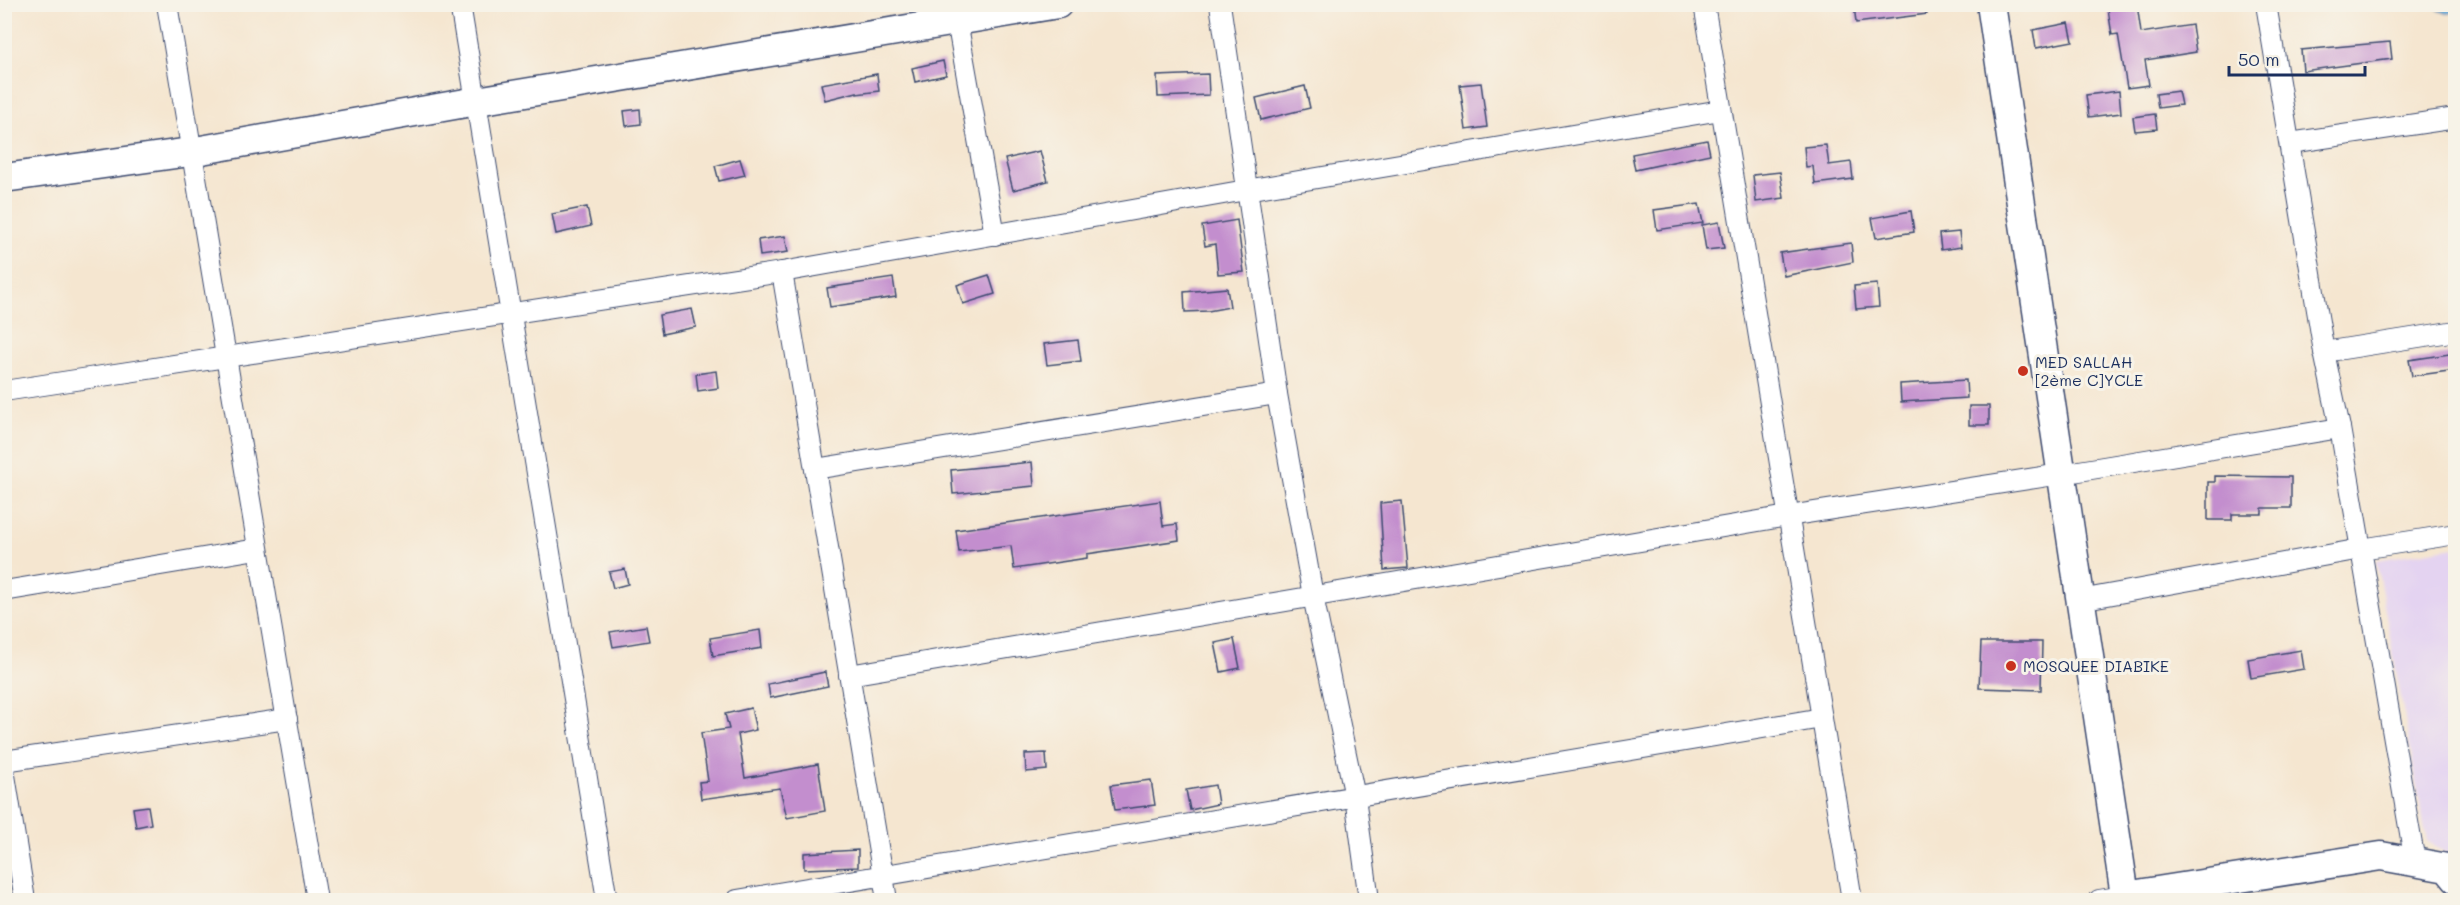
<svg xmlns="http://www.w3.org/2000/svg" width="2460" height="905" viewBox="0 0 2460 905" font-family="Mali,sans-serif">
  <rect width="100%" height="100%" fill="#f7f3e8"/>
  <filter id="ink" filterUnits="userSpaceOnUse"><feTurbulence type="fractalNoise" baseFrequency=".0167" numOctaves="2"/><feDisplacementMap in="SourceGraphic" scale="12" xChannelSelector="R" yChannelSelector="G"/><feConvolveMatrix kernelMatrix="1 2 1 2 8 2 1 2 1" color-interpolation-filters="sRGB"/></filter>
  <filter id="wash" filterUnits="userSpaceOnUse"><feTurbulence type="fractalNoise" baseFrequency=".008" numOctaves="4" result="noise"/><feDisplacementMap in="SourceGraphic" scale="24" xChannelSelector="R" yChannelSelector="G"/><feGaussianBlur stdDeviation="1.35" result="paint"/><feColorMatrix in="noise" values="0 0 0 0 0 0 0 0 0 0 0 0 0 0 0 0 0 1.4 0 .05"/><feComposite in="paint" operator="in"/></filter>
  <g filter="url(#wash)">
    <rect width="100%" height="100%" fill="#f5e6d0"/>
    <!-- built -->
    <polygon fill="#e4d3f1" points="2455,547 2455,859 2427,841 2376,560"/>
    <!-- water -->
    <polygon fill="#72bdeb" stroke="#4676a4" stroke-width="1.5" points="2427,5 2455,5 2455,12 2447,13"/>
    <g id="blocks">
      <!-- building -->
      <g fill="#c38ece">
        <polygon points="1854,4 1926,4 1927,14 1856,23"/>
        <polygon points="2137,4 2141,33 2192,25 2196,52 2145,60 2149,85 2127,88 2118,34 2112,35 2108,9"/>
        <polygon points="2069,23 2073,41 2036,48 2033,30"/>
        <polygon points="2390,42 2392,59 2303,71 2301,50"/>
        <polygon points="943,61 946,75 915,82 912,68"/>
        <polygon points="877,74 879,91 857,94 857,92 825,100 821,84"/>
        <polygon points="1208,74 1209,95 1158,97 1157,76"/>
        <polygon points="1481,83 1487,127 1466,130 1460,85"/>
        <polygon points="1305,86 1310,108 1261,120 1256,98"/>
        <polygon points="2119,91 2121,113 2089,117 2086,95"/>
        <polygon points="2178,91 2181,105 2158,108 2156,94"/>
        <polygon points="640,109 641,124 626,126 624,111"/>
        <polygon points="2155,114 2157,129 2135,131 2133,117"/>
        <polygon points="1707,140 1710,154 1635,170 1632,154"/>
        <polygon points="1826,145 1829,165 1851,162 1853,179 1815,184 1813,166 1806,167 1804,147"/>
        <polygon points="1040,151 1048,181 1013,190 1005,159"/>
        <polygon points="740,159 745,175 719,181 715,166"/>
        <polygon points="1780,172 1784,198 1756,202 1753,175"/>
        <polygon points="1699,204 1703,223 1657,230 1654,210"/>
        <polygon points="587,207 591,226 556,234 552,214"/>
        <polygon points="1911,211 1914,232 1876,238 1872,218"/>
        <polygon points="1237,220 1244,272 1218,274 1215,244 1205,246 1202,226"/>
        <polygon points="1719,222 1724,248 1706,250 1702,225"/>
        <polygon points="1959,232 1961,247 1941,250 1939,234"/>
        <polygon points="785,236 788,252 760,256 758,240"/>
        <polygon points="1851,243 1853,262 1784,276 1780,253"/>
        <polygon points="989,275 995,294 963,304 957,285"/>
        <polygon points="893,278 896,297 830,307 827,288"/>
        <polygon points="1877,284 1879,307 1856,309 1854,286"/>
        <polygon points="1227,288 1230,307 1208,311 1185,312 1184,292"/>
        <polygon points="692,309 696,327 662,334 659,315"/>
        <polygon points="1078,340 1081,361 1047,365 1044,344"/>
        <polygon points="2456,353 2456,370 2412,376 2409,360"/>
        <polygon points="716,371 718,388 698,391 696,374"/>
        <polygon points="1966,380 1967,398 1901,402 1900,384"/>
        <rect x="1969" y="406" width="20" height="19"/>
        <polygon points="1032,462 1034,486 953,494 951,470"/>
        <polygon points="2215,476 2291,477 2291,508 2262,508 2262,514 2232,514 2232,520 2208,520 2208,482 2215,482"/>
        <polygon points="1160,501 1163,526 1177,524 1179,540 1087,554 1087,558 1014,569 1011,546 959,552 956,530"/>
        <polygon points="1402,501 1408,568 1384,570 1380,503"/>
        <polygon points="625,569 628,584 613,588 609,572"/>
        <polygon points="646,626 649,641 613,647 610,632"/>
        <polygon points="760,630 762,648 713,656 710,638"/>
        <polygon points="1234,639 1240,668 1221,672 1215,643"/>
        <polygon points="1981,642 2042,642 2041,690 1979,688"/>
        <polygon points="2301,650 2304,669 2251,678 2248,659"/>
        <polygon points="825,672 828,686 770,698 768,684"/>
        <polygon points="751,708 756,730 738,734 745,778 818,764 825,811 787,818 780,788 701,799 699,782 708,781 701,733 729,729 725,714"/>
        <polygon points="1046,753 1047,770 1026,772 1025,754"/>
        <polygon points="1151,780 1155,805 1115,810 1111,785"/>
        <polygon points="1215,785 1218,804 1190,810 1186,790"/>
        <polygon points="148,806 151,824 136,827 133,808"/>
        <polygon points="858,850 858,867 804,869 804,853"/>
      </g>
    </g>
  </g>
  <g filter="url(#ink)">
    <use href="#blocks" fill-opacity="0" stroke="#3c4a6f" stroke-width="1.5"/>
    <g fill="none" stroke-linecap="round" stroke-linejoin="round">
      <!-- street casing -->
      <g stroke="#3c4a6f" stroke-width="22">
        <g id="street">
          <polyline points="167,4 317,900"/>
          <polyline points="460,4 607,900"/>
          <polyline points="954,4 995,235"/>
          <polyline points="1220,4 1277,394 1313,596 1355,797 1369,900"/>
          <polyline points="1704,4 1852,900"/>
          <polyline points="2266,4 2324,352 2340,428 2415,862"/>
          <polyline points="2290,143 2456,118"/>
          <polyline points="782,272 887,900"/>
          <polyline points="2324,352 2456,331"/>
          <polyline points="4,391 782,272 1246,190 1721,110"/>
          <polyline points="815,469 1277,394"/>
          <polyline points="4,591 257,549"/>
          <polyline points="2080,600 2361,549 2456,534"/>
          <polyline points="849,675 1788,516 2061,474 2340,428"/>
          <polyline points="4,761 287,719"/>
          <polyline points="4,769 25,900"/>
          <polyline points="737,900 1822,718"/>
          <polyline points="2099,900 2125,896"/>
        </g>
      </g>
      <!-- secondary casing -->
      <g stroke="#3c4a6f" stroke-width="31">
        <g id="secondary">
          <polyline points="1991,4 2125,896 2381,856 2447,868 2456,879"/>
          <polyline points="4,178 190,152 477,101 1058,4"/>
        </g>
      </g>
      <!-- street -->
      <use href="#street" stroke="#fff" stroke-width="20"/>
      <!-- secondary -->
      <use href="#secondary" stroke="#fff" stroke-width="28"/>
    </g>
  </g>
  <!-- markers -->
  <g fill="#c8321e" stroke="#f7f3e8" stroke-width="2">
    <circle cx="2023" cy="371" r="6"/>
    <circle cx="2011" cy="666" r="6"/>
  </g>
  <g text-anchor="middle" stroke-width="6" stroke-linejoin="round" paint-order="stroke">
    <!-- poi labels -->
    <g font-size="16" fill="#1b2f5e" stroke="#f7f3e8" text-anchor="start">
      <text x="2035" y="368">MED SALLAH<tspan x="2035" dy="18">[2ème C]YCLE</tspan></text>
      <text x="2023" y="672">MOSQUEE DIABIKE</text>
    </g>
  </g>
  <!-- margin -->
  <rect width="2460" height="905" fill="none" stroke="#f7f3e8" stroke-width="24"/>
  <!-- scale -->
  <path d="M2229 66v9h136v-9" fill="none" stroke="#1b2f5e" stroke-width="3"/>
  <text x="2238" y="66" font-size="18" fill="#1b2f5e" stroke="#f7f3e8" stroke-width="4.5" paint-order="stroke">50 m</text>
</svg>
